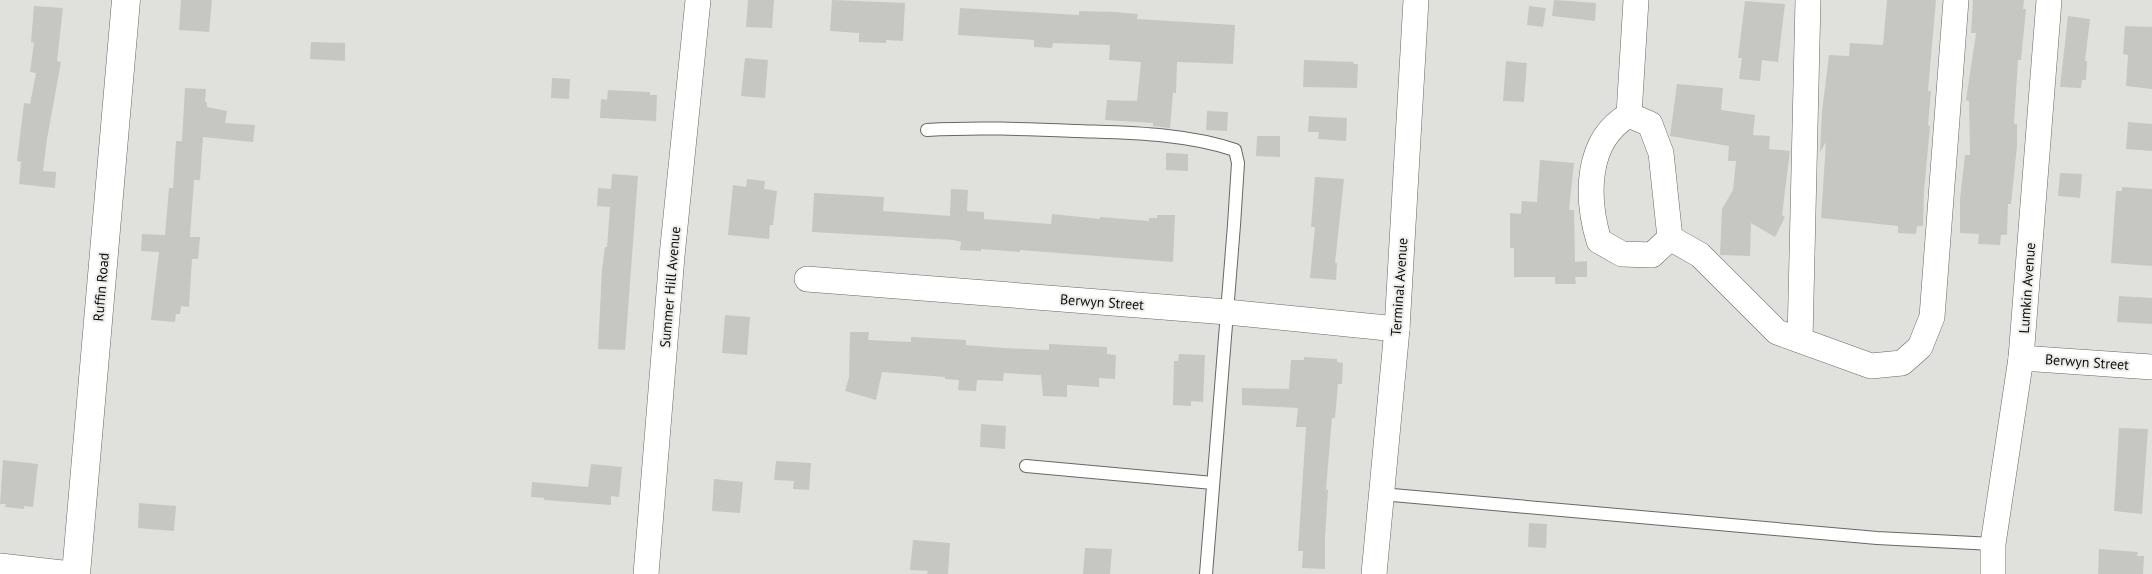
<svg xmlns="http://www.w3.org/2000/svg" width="2152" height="574" viewBox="0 0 2152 574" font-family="'PT Sans',sans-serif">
  <rect width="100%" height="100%" fill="#e0e1dd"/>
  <!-- building -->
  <g fill="#c6c7c3">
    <polygon points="181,0 212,0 209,32 179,30"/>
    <polygon points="748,0 774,0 772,28 746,27"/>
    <polygon points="832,0 905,3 903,41 886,40 886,43 859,42 859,33 830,31"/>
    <polygon points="1554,0 1596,3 1595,21 1552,16"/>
    <polygon points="1887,0 1936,0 1928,91 1931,91 1928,125 1930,126 1924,192 1923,226 1917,226 1916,234 1898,233 1898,226 1821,218 1826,142 1820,152 1822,111 1829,55 1849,56 1850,43 1883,45"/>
    <polygon points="1973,0 2024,0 2023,9 2026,9 2021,60 2018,60 2014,124 2017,124 2017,146 2011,204 2008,204 2007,235 2001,235 2000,245 1978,244 1979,234 1960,233 1960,199 1965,155 1970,155 1969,101 1966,100 1976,33 1971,33"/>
    <polygon points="1745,1 1785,4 1778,62 1762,60 1760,81 1739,79 1742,58 1738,58"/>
    <polygon points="34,6 63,8 57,61 61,62 47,139 43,171 56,172 55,188 19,184 21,162 17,161 24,103 30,104 36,73 30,72 34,43 31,42"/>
    <polygon points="1529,6 1546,8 1543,27 1527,25"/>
    <polygon points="960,8 1079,15 1079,11 1115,12 1138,14 1137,19 1235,25 1233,64 1177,62 1176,93 1173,93 1170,128 1153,126 1153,123 1105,120 1107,100 1137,101 1141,62 1109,60 1110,45 1053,43 1052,48 1034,47 1034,40 958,35"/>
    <polygon points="2068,16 2090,19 2085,61 2087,61 2086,80 2082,80 2081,88 2060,87"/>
    <polygon points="2125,26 2152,27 2152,89 2126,86 2128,55 2123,54"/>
    <polygon points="311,42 345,43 345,61 310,59"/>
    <polygon points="745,58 768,60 765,98 741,96"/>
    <polygon points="1304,60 1353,62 1354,64 1358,64 1357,88 1303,87"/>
    <polygon points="1506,61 1527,63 1524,102 1503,101"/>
    <polygon points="552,78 570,79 569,99 551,98"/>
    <polygon points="1677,84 1723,88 1721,110 1755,115 1753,135 1770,136 1769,149 1790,151 1782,215 1785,217 1775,237 1751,223 1750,256 1720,255 1722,209 1733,190 1736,161 1728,161 1729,146 1670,136"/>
    <polygon points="185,88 206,89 205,102 207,102 207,107 227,111 225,123 255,125 253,142 203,137 200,180 194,180 190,237 200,237 198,259 192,259 189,307 181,306 180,314 176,314 175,322 151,320 159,252 141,251 142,234 165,235 169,188 173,188 176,141 182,141"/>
    <polygon points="608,90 650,92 650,95 657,95 656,121 600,118 601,99 607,100"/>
    <polygon points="1207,111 1228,112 1227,131 1206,130"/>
    <polygon points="1309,116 1347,118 1346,141 1318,139 1319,132 1308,132"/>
    <polygon points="2128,122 2152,124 2152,151 2126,149"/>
    <polygon points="1257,136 1280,136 1280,157 1256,156"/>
    <polygon points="1166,153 1188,154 1188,171 1166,170"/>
    <polygon points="1540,160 1574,163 1569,210 1574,210 1575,262 1587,261 1587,277 1575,277 1576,284 1555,284 1555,277 1514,277 1514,248 1510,248 1510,213 1521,214 1522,201 1537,202"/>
    <polygon points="2060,173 2082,174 2080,198 2058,196"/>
    <polygon points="612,174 638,176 625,350 598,349 602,270 605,247 607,247 610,207 597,206 598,188 611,189"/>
    <polygon points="1315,177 1344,179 1335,263 1337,263 1336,280 1310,278 1315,227 1311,227"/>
    <polygon points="747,179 765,181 764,189 777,191 773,225 770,225 769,239 728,235 733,185 746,187"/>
    <polygon points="2122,187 2152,189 2152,266 2111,263 2116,191 2122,191"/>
    <polygon points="951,189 968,190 967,211 984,212 984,219 1051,224 1052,214 1100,219 1100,217 1149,221 1149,218 1157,218 1157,215 1175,215 1173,262 1020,250 1020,252 981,249 981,251 960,250 961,242 954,240 812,232 814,193 884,197 883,211 950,216"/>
    <polygon points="2119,296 2152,298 2152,324 2117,322"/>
    <polygon points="725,315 750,317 747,355 722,353"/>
    <polygon points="850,332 869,332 868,340 911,342 911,337 966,340 966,345 1003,348 1049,350 1049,344 1107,347 1107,354 1116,355 1115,379 1099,378 1099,387 1067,385 1067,397 1043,396 1041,375 1004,373 1003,381 977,380 976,391 958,390 959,380 945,379 945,377 882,372 876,400 845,391 849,377"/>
    <polygon points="1179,354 1205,355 1203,402 1191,401 1191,406 1173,405 1174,361 1178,361"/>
    <polygon points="1304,357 1337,359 1337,362 1343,363 1342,384 1338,384 1335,418 1332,418 1326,489 1328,490 1325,537 1325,569 1302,568 1303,551 1298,551 1306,427 1296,427 1298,408 1242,405 1242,388 1289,389 1291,360 1304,360"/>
    <polygon points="981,424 1006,426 1005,449 980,447"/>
    <polygon points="2119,428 2148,429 2142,514 2114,511"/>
    <polygon points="3,460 38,464 33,507 24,506 24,509 5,507 6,504 0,504"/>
    <polygon points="776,461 811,463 809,490 793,489 794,481 774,480"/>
    <polygon points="591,464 622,467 619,497 611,496 611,505 544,500 544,498 531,497 532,482 588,487"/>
    <polygon points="714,479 743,482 740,513 712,511"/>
    <polygon points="139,503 176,506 174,531 138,528"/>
    <polygon points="1529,523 1547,524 1546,548 1528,547"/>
    <polygon points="913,540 950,543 948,574 927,574 928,571 910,570"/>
    <polygon points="1085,548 1112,549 1110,574 1083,574"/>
    <polygon points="2099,549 2138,552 2137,556 2144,556 2143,574 2098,574"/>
  </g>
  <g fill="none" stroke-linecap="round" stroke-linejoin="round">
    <!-- lane casing -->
    <g stroke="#676864" stroke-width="14">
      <g id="lane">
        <path d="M927,130C977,127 1026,129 1076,131C1129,133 1185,133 1235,150L1238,163L1234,225L1206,574"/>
        <polyline points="1026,466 1213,483"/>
        <polyline points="1381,494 1877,538 1993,544"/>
      </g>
    </g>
    <!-- street casing -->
    <g stroke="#676864" stroke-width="26">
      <g id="street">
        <path d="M1629,115L1650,124L1661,153L1670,238L1652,255L1622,254L1599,241C1586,198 1585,140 1629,115Z"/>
        <polyline points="1629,115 1636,0"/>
        <polyline points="1670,238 1700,255 1777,332 1871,366 1902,363 1920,347 1932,317 1956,0"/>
        <polyline points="807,279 1227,312 1397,329"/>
        <polyline points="1800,340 1808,0"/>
        <polyline points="2021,358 2152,367"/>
        <polyline points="0,566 71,574"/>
        <polyline points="646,574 672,256 698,0"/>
        <polyline points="1374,574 1397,329 1416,0"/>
        <polyline points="1993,574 1993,544 2021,358 2049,0"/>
      </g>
    </g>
    <!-- secondary casing -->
    <g stroke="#676864" stroke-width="29">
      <polyline id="secondary" points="76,574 126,0"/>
    </g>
    <!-- lane -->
    <use href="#lane" stroke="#fff" stroke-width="12"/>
    <!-- street -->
    <use href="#street" stroke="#fff" stroke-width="25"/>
    <!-- secondary -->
    <use href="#secondary" stroke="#fff" stroke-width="28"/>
  </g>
  <g text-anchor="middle" stroke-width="4" stroke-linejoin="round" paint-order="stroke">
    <!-- street labels -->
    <g font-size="14" fill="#0e0f0d" stroke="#edeeea">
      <text transform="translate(101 287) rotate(-85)" y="5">Ruffin Road</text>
      <text transform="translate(670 287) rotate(-85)" y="5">Summer Hill Avenue</text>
      <text transform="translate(1399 287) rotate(-86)" y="5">Terminal Avenue</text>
      <text transform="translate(2027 288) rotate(-86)" y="5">Lumkin Avenue</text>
      <text transform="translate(1102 302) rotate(4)" y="5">Berwyn Street</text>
      <text transform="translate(2087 362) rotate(4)" y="5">Berwyn Street</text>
    </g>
  </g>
</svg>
